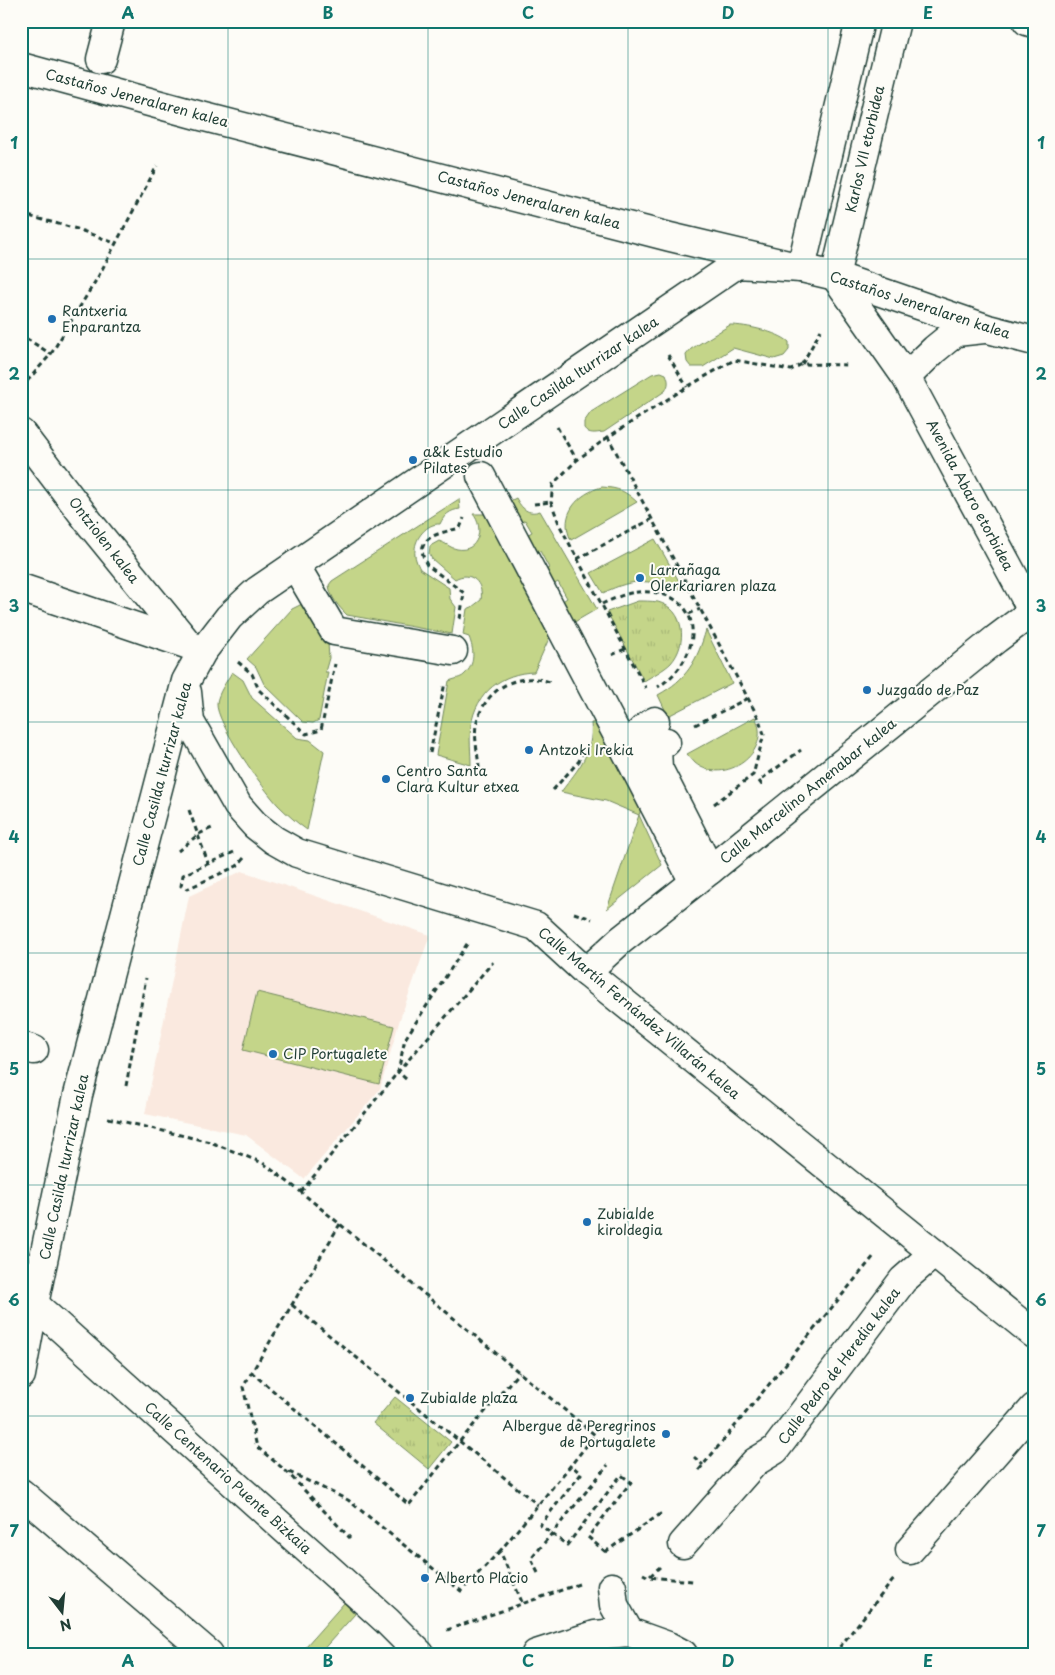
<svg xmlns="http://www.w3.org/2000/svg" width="1055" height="1675" viewBox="0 0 1055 1675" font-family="'Playpen Sans',sans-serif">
  <defs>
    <pattern id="grass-tufts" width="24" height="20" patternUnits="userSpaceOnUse" patternTransform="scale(1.25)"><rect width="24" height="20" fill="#c4d589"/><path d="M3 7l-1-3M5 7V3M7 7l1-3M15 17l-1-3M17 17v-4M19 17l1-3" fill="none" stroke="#a8b877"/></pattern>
  </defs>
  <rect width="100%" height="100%" fill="#fdfcf7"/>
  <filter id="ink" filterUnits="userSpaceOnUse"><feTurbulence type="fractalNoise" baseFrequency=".02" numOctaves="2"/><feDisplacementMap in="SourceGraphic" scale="10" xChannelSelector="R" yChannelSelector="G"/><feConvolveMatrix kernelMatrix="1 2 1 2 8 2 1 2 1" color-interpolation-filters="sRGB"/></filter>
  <g filter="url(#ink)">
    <!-- built -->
    <polygon fill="#fae9df" points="242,871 430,935 400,1019 380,1089 304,1179 246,1135 145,1114 189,896"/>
    <!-- grass -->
    <g fill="url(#grass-tufts)" stroke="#72895e">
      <path d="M638,601C644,601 651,601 658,602C685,609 688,644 671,663C664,670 652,676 644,681L607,612Z"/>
      <polygon points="395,1397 451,1442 429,1469 373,1423"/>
    </g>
    <!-- garden -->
    <g fill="#c4d589" stroke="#72895e">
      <path d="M730,325C746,325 778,332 789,342V350L784,356L774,359L733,348L703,367H691L687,362L686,355L691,349Z"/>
      <path d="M661,372L666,374C669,381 669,385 665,391L604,432C595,433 589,435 584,428V422L591,412L652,374Z"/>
      <path d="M602,487C619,488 625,491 637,502L571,540C558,514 579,493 602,487Z"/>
      <path d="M516,498C522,509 528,515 540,511L597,609L571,624L560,603L567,598L558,582L551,586L542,572L549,568L540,551L534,553L525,536L532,532L525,520L520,523L508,502Z"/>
      <path d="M459,499L460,509C450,510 444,515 440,524C427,523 415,538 415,550C414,557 417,563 420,569L449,588L450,599L456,607L452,634L347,615C339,607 330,597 329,585L332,581Z"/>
      <path d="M473,514H485L551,634L534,672C502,673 476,692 471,726C469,738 471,752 471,765L436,755L449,681C454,679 461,678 464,675C476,664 474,650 469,637L463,635L467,609L472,607L481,600C484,583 471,570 455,579L432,559L429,554L430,546L439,541C446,543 450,548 457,549C478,553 485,528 473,514Z"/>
      <path d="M655,539L684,590C651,580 635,577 603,593L591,573Z"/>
      <polygon points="304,603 328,643 329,658 325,672 328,672 319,720 313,723 303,722 264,684 256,667 247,659 292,609"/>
      <path d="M706,630L732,683L668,716L658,695C687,679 697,661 706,630Z"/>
      <path d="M232,672L243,680L252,698L297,738L310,740L324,751L307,830C297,823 287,814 278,805C264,790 215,722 217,703C218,693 227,681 232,672Z"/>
      <path d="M755,717C774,752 724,787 695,763C692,760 690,757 687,754Z"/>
      <path d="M600,722L644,801L639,815L662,865L607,909L639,815L606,801L561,792C578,769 594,753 591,723Z"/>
      <polygon points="257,992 394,1026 379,1084 243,1050"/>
      <polygon points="344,1603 355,1614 319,1654 299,1654"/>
    </g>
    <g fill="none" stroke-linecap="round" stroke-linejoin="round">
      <!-- minor casing -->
      <g stroke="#1f3d34" stroke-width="31">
        <g id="minor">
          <polyline points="1027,21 1034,23"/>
          <polyline points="101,59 111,21"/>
          <polyline points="21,67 197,115 670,237 835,276 988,329 1034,341"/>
          <polyline points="801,268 860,21"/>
          <polyline points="835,276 906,377 1034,614"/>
          <polyline points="835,276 896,21"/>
          <polyline points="906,377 935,349 956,332 984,329"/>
          <polyline points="21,433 92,526 189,645"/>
          <polyline points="481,476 636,770"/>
          <polyline points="295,565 334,631 453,651"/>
          <polyline points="21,588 189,645"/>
          <polyline points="187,692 190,722 238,806 255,825 274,840 297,853 536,926 586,972 1034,1334"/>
          <path d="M655,721C633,734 628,745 636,770L694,882"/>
          <polyline points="666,742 657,749 658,768 710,870"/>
          <polyline points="586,972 621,940 710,870 996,639 1032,612"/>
          <polyline points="21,1046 34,1050"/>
          <polyline points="34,1304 387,1621 420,1654"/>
          <polyline points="21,1375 34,1304 78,1095 186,681 202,652 229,617 257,591 737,264 801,268"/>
          <polyline points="21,1493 209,1654"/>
          <polyline points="683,1544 755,1462 775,1450 903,1280 934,1253"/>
          <polyline points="910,1550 1034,1408"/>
          <polyline points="612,1587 614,1605 629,1632"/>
          <polyline points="536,1654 595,1635 629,1632 668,1646 683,1654"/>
        </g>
      </g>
      <!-- path -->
      <g stroke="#1f3d34" stroke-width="3" stroke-dasharray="5 4" stroke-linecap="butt">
        <polyline points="21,214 77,229 115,243"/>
        <polyline points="21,347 27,339 51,354"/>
        <polyline points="668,355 687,387"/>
        <polyline points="802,364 821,330"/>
        <polyline points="21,388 51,354 98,277 157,166"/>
        <polyline points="557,427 577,460"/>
        <polyline points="608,437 577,460 553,484 551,502 560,526 646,688"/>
        <polyline points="534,504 551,502"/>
        <polyline points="577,559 652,519"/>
        <path d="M602,604C613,599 625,593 638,592C707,588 706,657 658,687"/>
        <polyline points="689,614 700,609"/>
        <path d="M460,619L464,593L427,565C411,537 440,533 460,528L464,518"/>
        <polyline points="612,655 625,649"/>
        <polyline points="238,662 252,674 259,690 306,734 321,730 335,664"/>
        <polyline points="695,725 748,698"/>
        <polyline points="430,753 445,683"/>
        <path d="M479,768C478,754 474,738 476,725C484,689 517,671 550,682"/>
        <polyline points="762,785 759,781 801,750"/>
        <polyline points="553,790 579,761 585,747"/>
        <polyline points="714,804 753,775 764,734 758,717 608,437 687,387 734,360 791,370 802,364 849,365"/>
        <polyline points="189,810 208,863"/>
        <polyline points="178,851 199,834 212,828"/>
        <polyline points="234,852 183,875 181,886 187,889 237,866 244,858"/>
        <polyline points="574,913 592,919"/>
        <polyline points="406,1079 398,1072 405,1039 469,941"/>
        <polyline points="126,1086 146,978"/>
        <polyline points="108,1118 210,1142 263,1163 301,1192 595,1435 571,1465"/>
        <polyline points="301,1192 398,1072 493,962"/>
        <polyline points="340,1224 243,1387 257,1447 286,1471 350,1538"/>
        <polyline points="292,1305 538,1505"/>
        <polyline points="251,1372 409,1505 460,1441 519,1372"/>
        <polyline points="694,1457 703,1465"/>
        <polyline points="699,1470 874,1256"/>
        <polyline points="289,1472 348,1500 461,1591 500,1551"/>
        <polyline points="605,1552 662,1513"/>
        <polyline points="538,1573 531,1559 608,1465"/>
        <polyline points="643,1574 649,1577 693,1581"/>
        <polyline points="650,1576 660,1567"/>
        <polyline points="522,1602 500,1551 571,1465 581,1474 540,1525 567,1545 621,1475 631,1482 588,1537 608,1554"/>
        <polyline points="447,1630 579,1584"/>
        <polyline points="834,1654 894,1579"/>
      </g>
      <!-- minor -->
      <use href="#minor" stroke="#fdfcf7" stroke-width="28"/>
    </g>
  </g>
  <!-- grid -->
  <path fill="none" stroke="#0f766e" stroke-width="1" stroke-opacity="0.55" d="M228,21V1654M428,21V1654M628,21V1654M828,21V1654M21,259H1034M21,490H1034M21,722H1034M21,953H1034M21,1185H1034M21,1416H1034"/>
  <!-- markers -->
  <g fill="#1f6fb2" stroke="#fdfcf7" stroke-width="2">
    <circle cx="52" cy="319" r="5"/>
    <circle cx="413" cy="460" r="5"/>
    <circle cx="640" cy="578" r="5"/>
    <circle cx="867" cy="690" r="5"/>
    <circle cx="529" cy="750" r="5"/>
    <circle cx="386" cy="779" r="5"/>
    <circle cx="273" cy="1054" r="5"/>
    <circle cx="587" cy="1222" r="5"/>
    <circle cx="410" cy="1398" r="5"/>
    <circle cx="666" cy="1434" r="5"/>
    <circle cx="425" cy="1578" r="5"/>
  </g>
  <g text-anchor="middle" stroke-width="4" stroke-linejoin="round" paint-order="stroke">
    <!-- street labels -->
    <g font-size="14" fill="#1f3d34" stroke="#fdfcf7">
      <text transform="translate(137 98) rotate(15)" y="5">Castaños Jeneralaren kalea</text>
      <text transform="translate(865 149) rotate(-77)" y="5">Karlos VII etorbidea</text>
      <text transform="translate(529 200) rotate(15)" y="5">Castaños Jeneralaren kalea</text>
      <text transform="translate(920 305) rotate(18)" y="5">Castaños Jeneralaren kalea</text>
      <text transform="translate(578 373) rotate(-34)" y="5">Calle Casilda Iturrizar kalea</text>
      <text transform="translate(970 495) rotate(62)" y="5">Avenida Abaro etorbidea</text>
      <text transform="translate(104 540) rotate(52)" y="5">Ontziolen kalea</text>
      <text transform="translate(162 774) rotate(-75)" y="5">Calle Casilda Iturrizar kalea</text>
      <text transform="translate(808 791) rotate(-39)" y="5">Calle Marcelino Amenabar kalea</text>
      <text transform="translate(639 1013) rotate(40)" y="5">Calle Martín Fernández Villarán kalea</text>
      <text transform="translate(64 1167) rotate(-78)" y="5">Calle Casilda Iturrizar kalea</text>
      <text transform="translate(839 1366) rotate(-53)" y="5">Calle Pedro de Heredia kalea</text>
      <text transform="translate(228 1478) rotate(42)" y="5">Calle Centenario Puente Bizkaia</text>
    </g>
    <!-- poi labels -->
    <g font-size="14" fill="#1f3d34" stroke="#fdfcf7" text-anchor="start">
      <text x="62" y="316">Rantxeria<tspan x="62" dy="16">Enparantza</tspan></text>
      <text x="423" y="457">a&amp;k Estudio<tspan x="423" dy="16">Pilates</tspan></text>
      <text x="650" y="575">Larrañaga<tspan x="650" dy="16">Olerkariaren plaza</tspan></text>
      <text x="877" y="695">Juzgado de Paz</text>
      <text x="539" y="755">Antzoki Irekia</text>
      <text x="396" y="776">Centro Santa<tspan x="396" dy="16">Clara Kultur etxea</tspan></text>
      <text x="283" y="1059">CIP Portugalete</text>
      <text x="597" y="1219">Zubialde<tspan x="597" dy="16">kiroldegia</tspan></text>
      <text x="420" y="1403">Zubialde plaza</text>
      <text x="656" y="1431" text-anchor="end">Albergue de Peregrinos<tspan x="656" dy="16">de Portugalete</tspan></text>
      <text x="435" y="1583">Alberto Placio</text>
    </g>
  </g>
  <!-- margin -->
  <rect width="1055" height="1675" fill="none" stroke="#fdfcf7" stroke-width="55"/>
  <!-- north arrow -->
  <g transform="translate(62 1612) rotate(164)" stroke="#fdfcf7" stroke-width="4" paint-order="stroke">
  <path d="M0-4L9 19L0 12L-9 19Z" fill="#1f3d34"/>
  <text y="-8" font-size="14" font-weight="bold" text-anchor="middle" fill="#1f3d34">N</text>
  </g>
  <rect x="28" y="28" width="1000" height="1620" fill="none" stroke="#0f766e" stroke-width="2"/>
  <g font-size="16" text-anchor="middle" font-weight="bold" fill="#0f766e">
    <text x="128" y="19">A</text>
    <text x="328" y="19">B</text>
    <text x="528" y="19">C</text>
    <text x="728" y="19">D</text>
    <text x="928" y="19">E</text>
    <text x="14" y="149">1</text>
    <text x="1041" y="149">1</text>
    <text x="14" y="380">2</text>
    <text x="1041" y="380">2</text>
    <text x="14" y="612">3</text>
    <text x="1041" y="612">3</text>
    <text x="14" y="843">4</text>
    <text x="1041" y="843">4</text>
    <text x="14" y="1075">5</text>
    <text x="1041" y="1075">5</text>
    <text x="14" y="1306">6</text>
    <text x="1041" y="1306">6</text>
    <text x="14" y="1537">7</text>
    <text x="1041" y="1537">7</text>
    <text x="128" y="1667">A</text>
    <text x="328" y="1667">B</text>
    <text x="528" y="1667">C</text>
    <text x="728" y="1667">D</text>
    <text x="928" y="1667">E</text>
  </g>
</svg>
